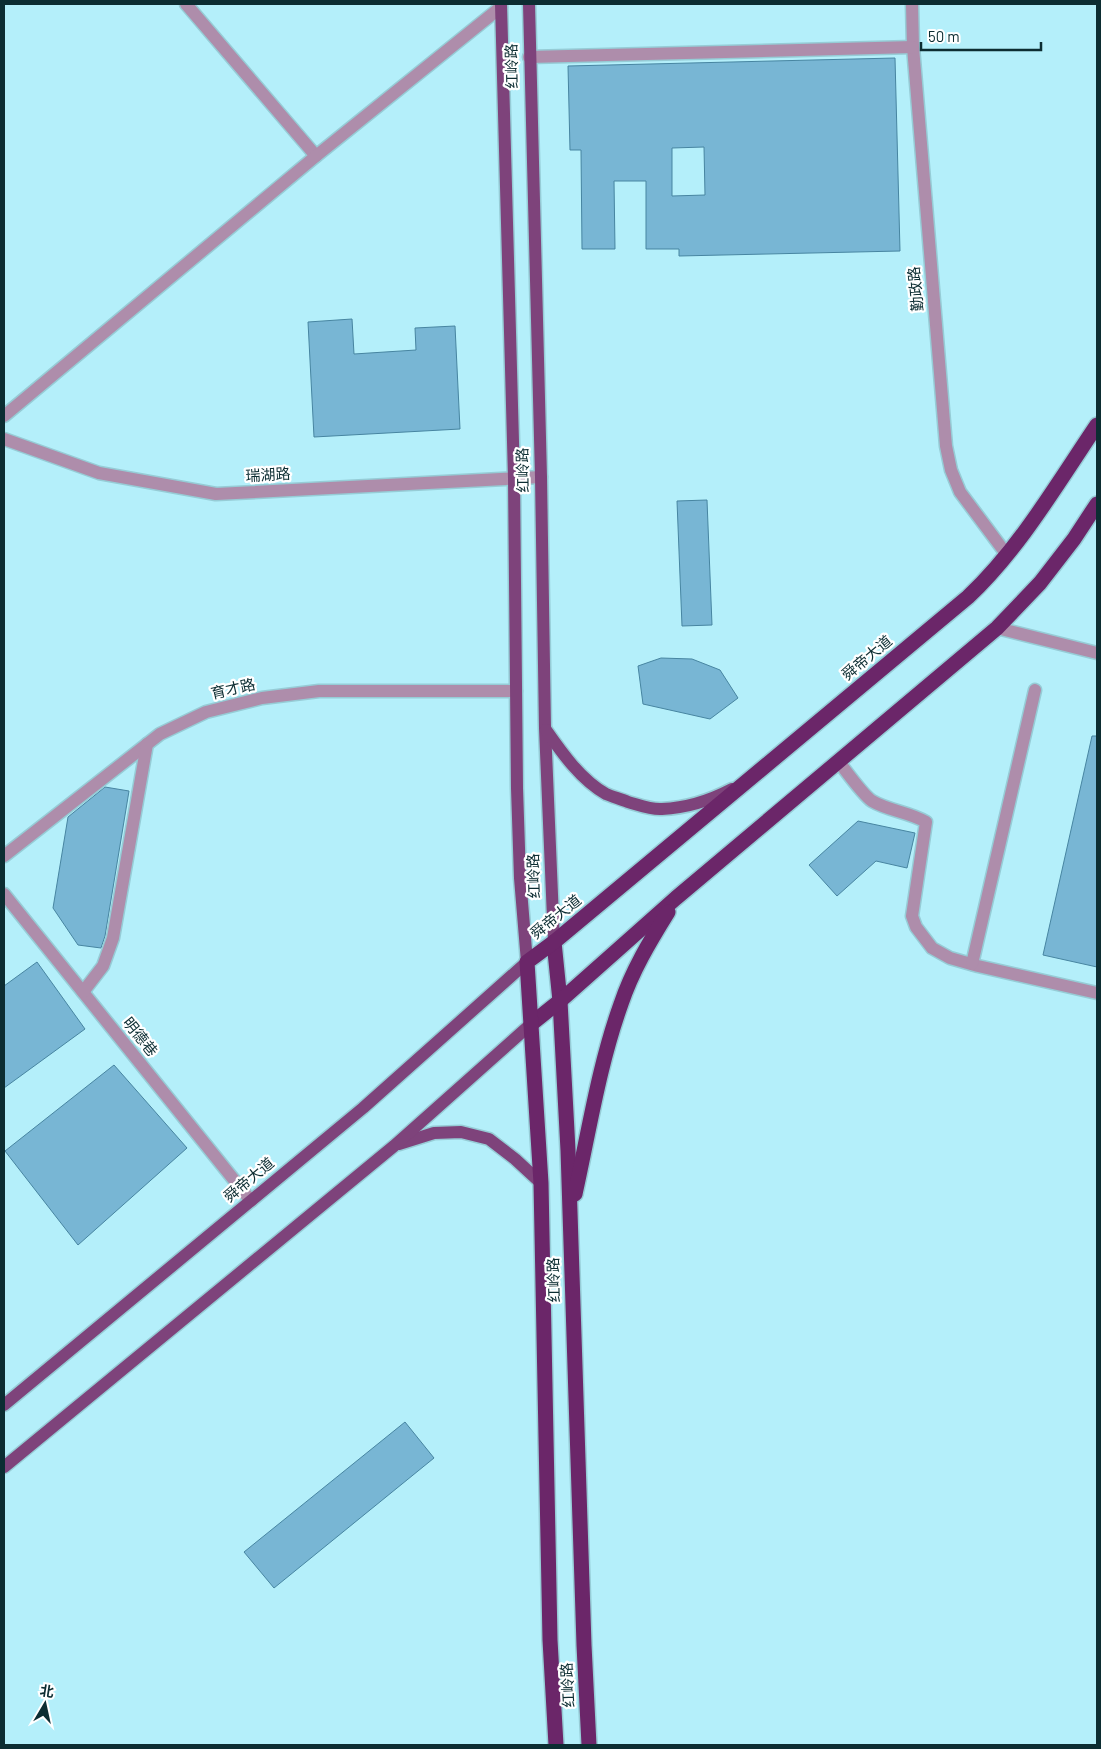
<svg xmlns="http://www.w3.org/2000/svg" width="1101" height="1749" viewBox="0 0 1101 1749" font-family="Barlow,'Noto Sans SC',sans-serif">
  <rect width="100%" height="100%" fill="#b4effa"/>
  <!-- building -->
  <g fill="#78b6d4" stroke="#4785a1" fill-rule="evenodd">
    <path d="M895,58L900,251L679,256V249H646V181H614L615,249H582L581,150H570L568,66ZM704,147L705,195L672,196V148Z"/>
    <polygon points="352,319 354,354 416,350 415,328 455,326 460,429 314,437 308,322"/>
    <polygon points="707,500 712,625 682,626 677,501"/>
    <polygon points="661,658 692,659 720,670 738,698 710,719 643,704 638,666"/>
    <polygon points="1092,736 1097,736 1097,967 1043,955"/>
    <polygon points="105,787 129,791 105,936 101,948 78,945 53,908 68,817"/>
    <polygon points="858,821 915,833 907,868 876,861 837,896 809,865"/>
    <polygon points="37,962 85,1029 4,1088 4,986"/>
    <polygon points="114,1065 187,1148 78,1245 5,1151"/>
    <polygon points="405,1422 434,1458 274,1588 244,1552"/>
  </g>
  <g fill="none" stroke-linecap="round" stroke-linejoin="round">
    <!-- minor casing -->
    <g stroke="#96ccd6" stroke-width="15">
      <g id="minor">
        <polyline points="186,4 316,156"/>
        <polyline points="912,4 913,47 946,446 951,470 960,492 1007,555"/>
        <polyline points="529,57 913,47"/>
        <polyline points="4,416 316,156 501,7"/>
        <polyline points="4,439 99,473 216,494 541,477"/>
        <polyline points="997,628 1097,653"/>
        <path d="M839,762C846,771 863,795 872,801C889,811 909,812 926,822L912,916L916,927L932,948L950,958L978,966L1097,993"/>
        <polyline points="4,856 160,734 206,712 262,698 319,691 516,691"/>
        <polyline points="4,894 251,1201"/>
        <polyline points="972,964 1035,690"/>
        <polyline points="83,992 103,966 113,938 147,744"/>
      </g>
    </g>
    <!-- major casing -->
    <g stroke="#96ccd6" stroke-width="15">
      <g id="major">
        <polyline points="529,4 541,477 545,728 554,942"/>
        <path d="M546,730C562,753 581,780 606,794C613,797 621,799 628,802C639,805 651,810 662,809C686,808 711,800 732,789"/>
        <polyline points="399,1144 434,1133 461,1132 489,1139 515,1159 541,1183"/>
        <polyline points="4,1405 363,1108 527,962 520,878 517,788 514,478 501,4"/>
        <polyline points="4,1467 394,1146 531,1024"/>
      </g>
    </g>
    <!-- highway casing -->
    <g stroke="#96ccd6" stroke-width="18">
      <g id="highway">
        <polyline points="554,942 560,1001 568,1150 584,1645 589,1745"/>
        <polyline points="531,1024 560,1001 676,898 997,628 1040,583 1074,539 1097,504"/>
        <path d="M575,1194C589,1131 599,1065 621,1004C632,971 650,941 668,912"/>
        <path d="M556,1745L550,1640L541,1183L527,962L554,942L968,597C1020,548 1057,484 1097,425"/>
      </g>
    </g>
    <!-- minor -->
    <use href="#minor" stroke="#ae8dab" stroke-width="12"/>
    <!-- major -->
    <use href="#major" stroke="#7e437b" stroke-width="12"/>
    <!-- highway -->
    <use href="#highway" stroke="#6b2669" stroke-width="15"/>
  </g>
  <g text-anchor="middle" stroke-width="4.5" stroke-linejoin="round" paint-order="stroke">
    <!-- street labels -->
    <g font-size="15" fill="#0c2d32" stroke="#fff">
      <text transform="translate(512 66) rotate(-91)" y="5">红岭路</text>
      <text transform="translate(916 289) rotate(-95)" y="5">勤政路</text>
      <text transform="translate(523 470) rotate(-91)" y="5">红岭路</text>
      <text transform="translate(268 475) rotate(-3)" y="5">瑞湖路</text>
      <text transform="translate(867 658) rotate(-40)" y="5">舜帝大道</text>
      <text transform="translate(233 689) rotate(-13)" y="5">育才路</text>
      <text transform="translate(534 876) rotate(-92)" y="5">红岭路</text>
      <text transform="translate(556 917) rotate(-39)" y="5">舜帝大道</text>
      <text transform="translate(140 1037) rotate(51)" y="5">明德巷</text>
      <text transform="translate(249 1180) rotate(-40)" y="5">舜帝大道</text>
      <text transform="translate(554 1280) rotate(-92)" y="5">红岭路</text>
      <text transform="translate(568 1685) rotate(-93)" y="5">红岭路</text>
    </g>
  </g>
  <!-- border -->
  <rect width="1101" height="1749" fill="none" stroke="#0c2d32" stroke-width="10"/>
  <!-- north arrow -->
  <g transform="translate(45 1704) rotate(9)" stroke="#ffffff" stroke-width="4" paint-order="stroke">
  <path d="M0-4L9 19L0 12L-9 19Z" fill="#0c2d32"/>
  <text y="-8" font-size="14" font-weight="bold" text-anchor="middle" fill="#0c2d32">北</text>
  </g>
  <!-- scale -->
  <path d="M921 42v8h120v-8" fill="none" stroke="#0c2d32" stroke-width="2.5"/>
  <text x="928" y="42" font-size="15" fill="#0c2d32" stroke="#ffffff" stroke-width="4" paint-order="stroke">50 m</text>
</svg>
